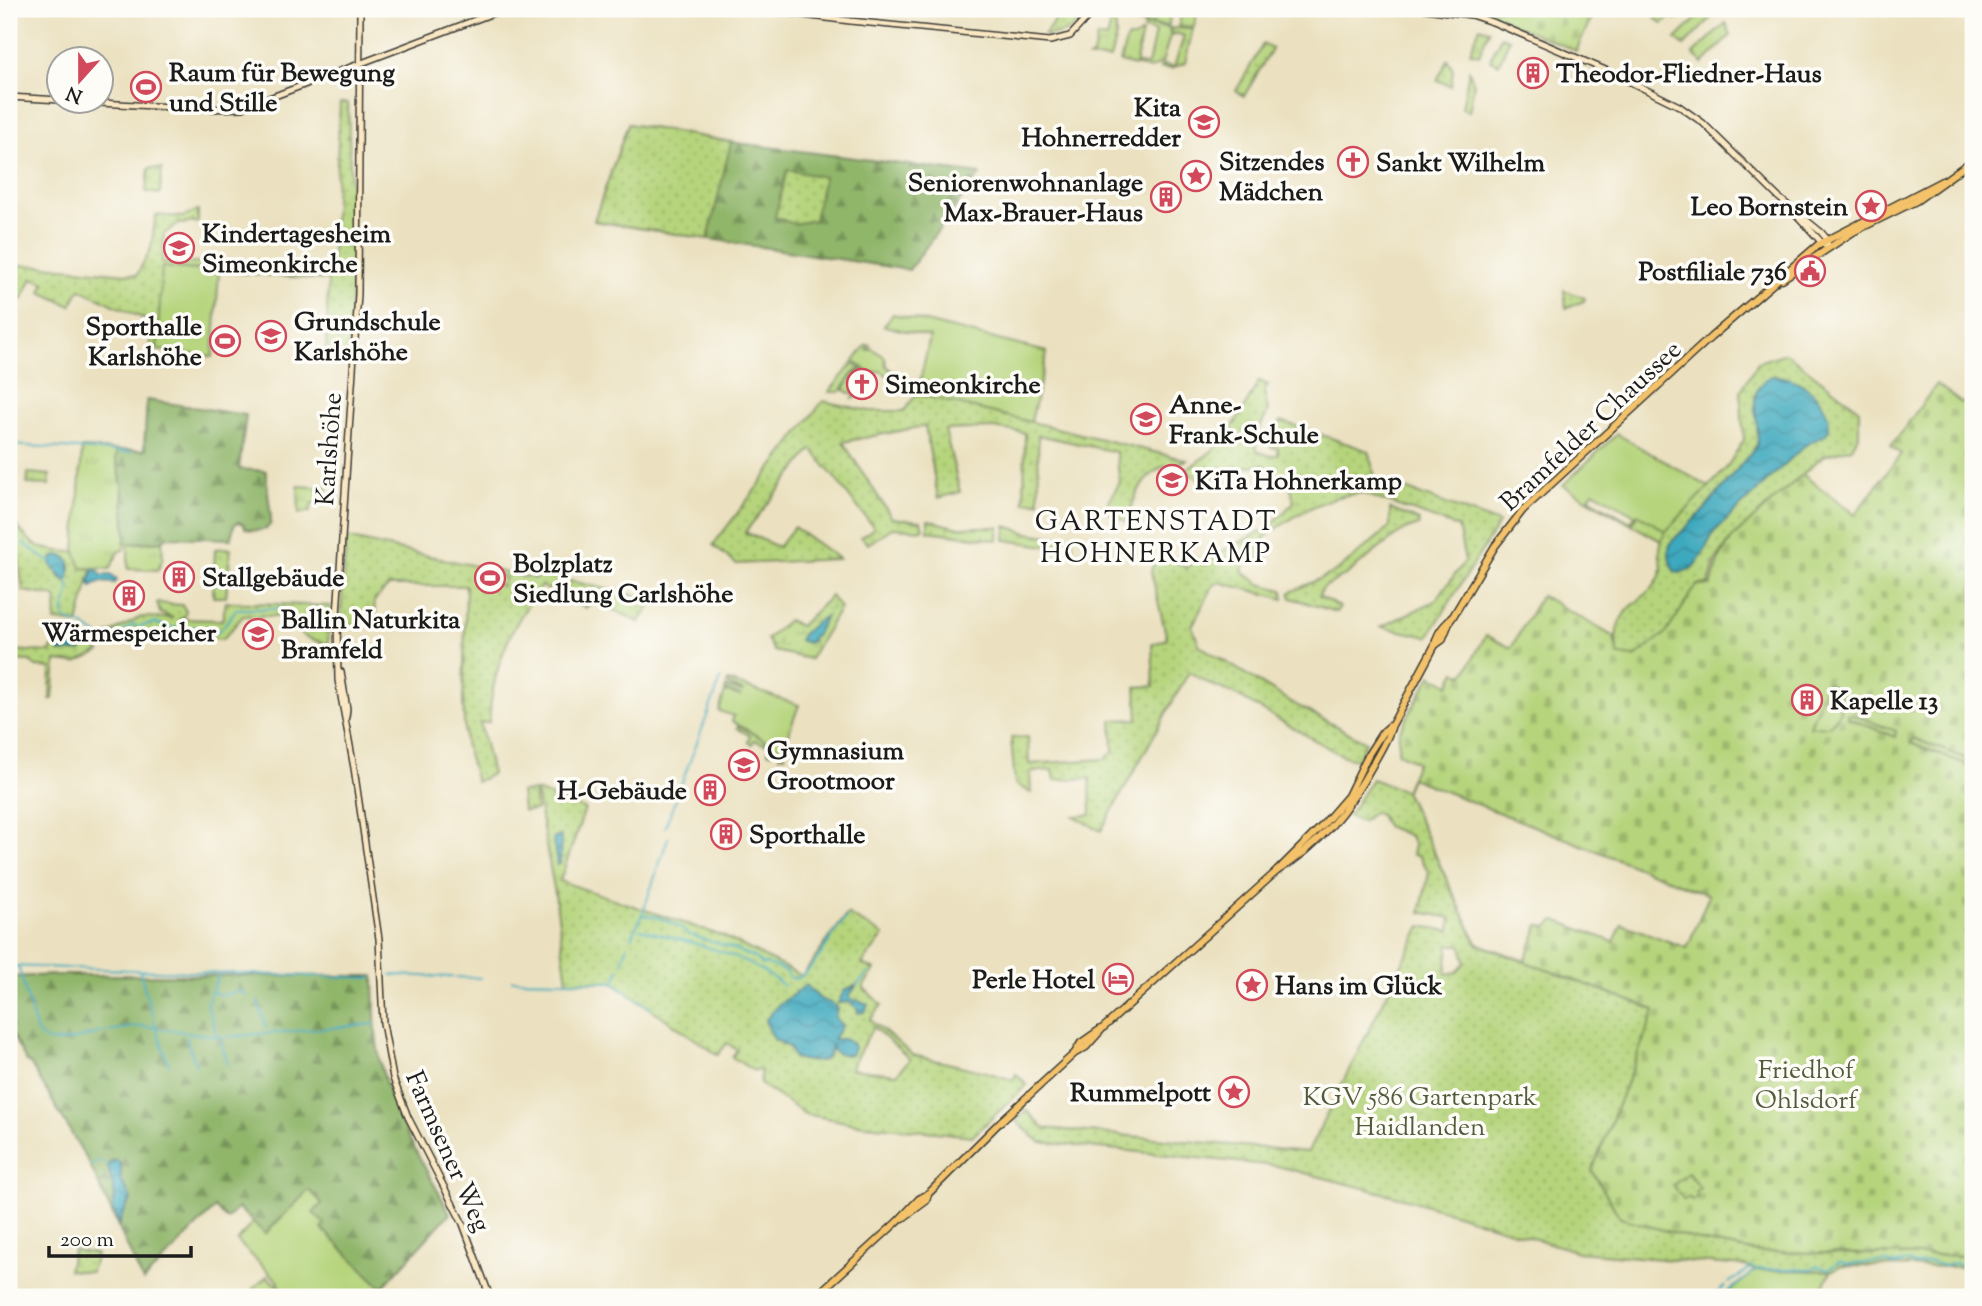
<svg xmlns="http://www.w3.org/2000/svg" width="1982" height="1306" viewBox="0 0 1982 1306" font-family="'Sorts Mill Goudy',serif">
  <defs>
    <pattern id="grass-tufts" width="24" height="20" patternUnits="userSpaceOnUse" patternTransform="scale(1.75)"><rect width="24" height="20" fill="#b5d47b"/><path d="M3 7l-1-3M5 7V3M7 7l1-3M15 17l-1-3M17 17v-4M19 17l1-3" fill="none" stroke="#9bb56a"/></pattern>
    <pattern id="forest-firs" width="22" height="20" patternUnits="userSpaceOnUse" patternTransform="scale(1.75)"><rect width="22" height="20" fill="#90b66b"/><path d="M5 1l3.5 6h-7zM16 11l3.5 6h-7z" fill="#759357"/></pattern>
    <pattern id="wetland-marsh" width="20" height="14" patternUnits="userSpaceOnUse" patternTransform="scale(1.75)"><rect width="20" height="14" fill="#b5d47b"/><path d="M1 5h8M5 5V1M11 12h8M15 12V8" fill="none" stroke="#9bb56a"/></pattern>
    <pattern id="cemetery-stones" width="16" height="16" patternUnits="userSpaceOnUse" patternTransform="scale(1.75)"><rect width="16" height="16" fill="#b5d47b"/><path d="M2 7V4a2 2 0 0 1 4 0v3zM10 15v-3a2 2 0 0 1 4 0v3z" fill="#9bb56a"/></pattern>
    <pattern id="park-dots" width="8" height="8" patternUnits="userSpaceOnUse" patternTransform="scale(1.75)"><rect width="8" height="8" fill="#b5d47b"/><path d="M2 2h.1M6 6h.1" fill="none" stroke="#9bb56a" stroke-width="1.8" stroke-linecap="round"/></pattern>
    <pattern id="water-waves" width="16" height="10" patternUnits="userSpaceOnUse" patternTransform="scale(1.75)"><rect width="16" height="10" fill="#3ea9be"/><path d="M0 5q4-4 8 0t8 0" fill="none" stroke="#33899a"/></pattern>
  </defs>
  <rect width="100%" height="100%" fill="#fdfcf7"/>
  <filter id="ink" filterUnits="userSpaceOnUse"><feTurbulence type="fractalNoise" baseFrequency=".0143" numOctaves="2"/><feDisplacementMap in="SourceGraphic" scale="14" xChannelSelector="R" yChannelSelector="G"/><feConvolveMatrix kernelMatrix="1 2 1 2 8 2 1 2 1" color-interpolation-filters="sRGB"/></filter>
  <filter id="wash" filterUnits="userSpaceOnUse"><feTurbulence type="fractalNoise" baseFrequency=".00686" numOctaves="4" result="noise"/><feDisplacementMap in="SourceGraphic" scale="28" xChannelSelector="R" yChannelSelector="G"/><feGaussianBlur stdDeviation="1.57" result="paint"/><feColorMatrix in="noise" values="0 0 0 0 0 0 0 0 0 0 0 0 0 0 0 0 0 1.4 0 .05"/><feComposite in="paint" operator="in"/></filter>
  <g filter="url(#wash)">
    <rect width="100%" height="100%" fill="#ebe1c0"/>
    <!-- grass -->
    <g fill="url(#grass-tufts)" stroke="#68784c" stroke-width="2">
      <polygon points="1129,9 1145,9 1143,24 1123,22"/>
      <polygon points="1156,9 1170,9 1169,26 1145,24 1146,19 1154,21"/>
      <polygon points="1182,9 1198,9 1194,27 1179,26"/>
      <polygon points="1665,9 1667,11 1669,9 1686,9 1676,20 1671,16 1662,24 1655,18"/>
      <polygon points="1706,9 1710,9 1711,18 1684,46 1676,39"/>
      <polygon points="1112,18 1115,21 1116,36 1110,59 1089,58 1093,55 1097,37 1107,39"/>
      <polygon points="1726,23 1731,35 1703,63 1693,54"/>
      <polygon points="1144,25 1169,28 1170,36 1162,63 1150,69 1137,66 1137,64 1148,65 1155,32 1144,29"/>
      <polygon points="1480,27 1489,30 1479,55 1470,52"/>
      <polygon points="1171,28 1193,29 1185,63 1171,69 1160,68 1163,65 1174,67 1184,36 1175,33 1174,36 1172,36"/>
      <polygon points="1142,33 1135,66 1120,62 1127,38 1134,38"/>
      <polygon points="1501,36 1509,39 1499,64 1490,60"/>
      <polygon points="1469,71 1474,85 1469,111 1462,108"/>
      <polygon points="866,345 870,345 867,349 869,350 871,348 885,357 886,366 899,376 895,381 881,371 870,373 854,361"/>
      <path d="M853,363L861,369C849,372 848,384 840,392H829Z"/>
      <polygon points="862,370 870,379 868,381 858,374 853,379 853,391 863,393 853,399 855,395 844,390 852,375"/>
      <polygon points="82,448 116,450 116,459 122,484 126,532 124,549 118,553 110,569 81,568 75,552"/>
      <polygon points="28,473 50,475 49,485 27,484"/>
      <polygon points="298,486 327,488 326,503 312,503 310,511 299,514"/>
      <polygon points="1638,514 1666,531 1661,541 1632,525"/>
      <polygon points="162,541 163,557 158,570 128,569 128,544"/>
      <path d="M1827,681C1844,692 1845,714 1828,726L1809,728Z"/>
      <polygon points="1847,714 1851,714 1897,731 1895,737 1848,718"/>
      <polygon points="738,725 782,750 785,755 779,756 780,752 773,749 771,753 768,752 770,746 754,740 752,744 748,742 750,736 737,728"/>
      <polygon points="1912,738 1973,761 1973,767 1910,743"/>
    </g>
    <!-- forest -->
    <g fill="url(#forest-firs)" stroke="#566944" stroke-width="2" fill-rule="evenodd">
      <polygon points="628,124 737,143 980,174 909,270 594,221"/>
      <path d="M147,400L246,415L239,469L266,471C266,481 272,519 271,523C267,533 252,531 245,528L244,524L239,522L234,525L231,539L167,537L162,541L124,544L126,538L122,484L116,459V450H144Z"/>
      <path d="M57,975L374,976C375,1010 374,1044 384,1077C398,1125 427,1170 450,1213L382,1288L322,1229L265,1234L238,1208L227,1219L215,1208L143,1281L89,1163L31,1065L26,1061L9,1029V977ZM117,1160L121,1180L131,1200L120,1218V1224L113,1210L115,1195L109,1168L112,1161Z"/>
    </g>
    <!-- wetland -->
    <polygon fill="url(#wetland-marsh)" stroke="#68784c" stroke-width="2" points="831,596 840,608 810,659 774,651 767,639 788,620 800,626"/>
    <!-- cemetery -->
    <g fill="url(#cemetery-stones)" stroke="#68784c" stroke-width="2" fill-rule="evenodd">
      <polygon points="1487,9 1596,9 1576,51 1486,13"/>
      <path d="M1937,384L1961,403L1973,399V761L1913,738L1910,743L1973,767V1256L1758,1252L1705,1242L1620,1218L1592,1171L1655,1010L1477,944L1405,791L1417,762L1398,753L1399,732L1431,675L1449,685L1456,672L1464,675L1486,635L1511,648L1541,595L1614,637L1618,655L1677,611L1697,585L1711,586L1718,561L1733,537L1802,474L1855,514L1901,454L1891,446ZM1827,682C1845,692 1845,715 1828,726L1810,727ZM1847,714H1851L1896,731L1895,737L1848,718ZM1411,778L1709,895L1687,948L1622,924L1614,942L1555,920L1547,927L1539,925L1525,961L1477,943L1405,792Z"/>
    </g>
    <!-- park -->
    <g fill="url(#park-dots)" stroke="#68784c" stroke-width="2" fill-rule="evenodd">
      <path d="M1063,9H1092C1078,25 1066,37 1044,35Z"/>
      <polygon points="1263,44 1272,49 1244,96 1236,91"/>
      <polygon points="1448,60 1453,69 1451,86 1437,80"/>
      <polygon points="340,103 348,103 353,260 348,364 326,363 328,280 163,267 157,350 150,349 153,323 80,289 71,306 41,292 45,283 32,278 22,300 9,283 9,265 44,266 137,275 151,248 156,215 183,217 198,210 198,222 178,224 164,234 162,262 323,268 332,258"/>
      <polygon points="628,124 731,142 708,239 594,221"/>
      <polygon points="149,168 162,169 160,194 146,192"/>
      <polygon points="787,170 824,177 814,220 794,224 775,217"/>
      <polygon points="1564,290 1585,298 1584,301 1566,308"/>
      <polygon points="9,302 15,307 13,359 9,359"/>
      <path d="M1786,353L1859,409V434L1852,448L1823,456L1733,537L1715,561L1709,584L1697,585L1666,633L1635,657L1618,655C1606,600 1657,604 1662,568C1662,567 1660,557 1660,557C1659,547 1661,539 1666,531L1725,470L1744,440L1740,392L1758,362Z"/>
      <path d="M1259,381L1268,385L1264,391L1268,411L1255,438L1257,451L1271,456L1278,455V448H1271L1270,443L1281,421L1369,451L1375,478L1499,523L1428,637L1381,627L1435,601L1465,561L1458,527L1361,493C1324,496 1293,516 1264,538L1268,557L1245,563L1242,571L1260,584L1283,590L1284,599L1219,582L1213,586L1192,626L1200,646L1298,706L1366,742L1357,760L1341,755L1232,693L1212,685L1189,672L1101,831L1074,816L1091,815L1090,778L1055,780L1053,770L1030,772L1031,793L1015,784L1011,738L1028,737L1029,764L1105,759L1113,752L1112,720L1138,719L1136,687L1154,686L1152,644L1167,639L1151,571L1153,565L1166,557L1187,568L1195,558L1204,565L1224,550L1267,529L1294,502L1290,483L1262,464L1235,469L1203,482L1184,470C1227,447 1236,422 1259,381Z"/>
      <path d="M917,394L1187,460L1168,468L1164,466C1140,479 1134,497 1127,522L1104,510L1120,482L1116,452L1038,435L1039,502H1024L1025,433L993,428L945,430L960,492L938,498L925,426L843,442L892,518L921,521L923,530L892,528L868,544L861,537L874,528L812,449L745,532L778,547L794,527L839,559L736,564L713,545L823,401L870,411H904Z"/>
      <polygon points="1390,509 1419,521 1419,525 1402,531 1347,574 1323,588 1319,596 1340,607 1336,612 1291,598 1290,592 1336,572 1390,527"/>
      <path d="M9,515C32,547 36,550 75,552L81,568L92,569L78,624L55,621L57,599L53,596L23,591L17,547L9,534ZM70,562V571L64,581L51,565Z"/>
      <polygon points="928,520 955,527 999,527 998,540 928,531"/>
      <polygon points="1006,526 1027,533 1072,539 1073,550 1005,540"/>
      <path d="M346,538L536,579L540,574L655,600L639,622L593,600L586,608L541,586C509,628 492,669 489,722L480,723L492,774L476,782L465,743L463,703L466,586H389L374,601L376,619L340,628Z"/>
      <polygon points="231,548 226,597 213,597 215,549"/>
      <polygon points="226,602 330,606 328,645 305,637 283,620 283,616 243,616 223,639 145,635 108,647 101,638 141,617 173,618 160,613 157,603 182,605 186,611 185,616 180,619 222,620"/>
      <polygon points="73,634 89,642 100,652 76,663 56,661 53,699 50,699 51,668 36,667 30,661 9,660 9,650 51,652 51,648 72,647"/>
      <path d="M1372,779L1405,791L1477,944L1655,1010L1592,1171L1620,1218L1705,1242L1758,1252L1973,1256V1267L1841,1266L1831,1271L1756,1270L1745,1266L1578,1252L1411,1200L1277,1166L1040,1142L1016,1121L1027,1111L1044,1128L1308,1152L1421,926L1450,931L1451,918L1420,912L1429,873L1419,856L1412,855L1414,845L1410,836L1386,826L1380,815L1373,812L1362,822L1348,816ZM1449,945H1461L1465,962L1457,972L1446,974Z"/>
      <polygon points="534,791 536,810 523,811 521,792"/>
      <path d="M536,791L585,809L560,881L725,937L802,976L847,914L884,935L862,964L875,970L863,987L882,1005L870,1020L913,1055L986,1072L1013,1080L1016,1074L1027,1085L973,1136L856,1124L805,1114L760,1084L761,1071L752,1070L732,1057L737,1050L727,1043L718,1055L612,982L567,981L555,894ZM806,986L823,1002L833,1004L834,1036L828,1056L789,1047L774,1039L771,1028L776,1007ZM873,1027L910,1059L897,1074L850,1069Z"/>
      <polygon points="1688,1173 1700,1188 1695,1192 1698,1196 1692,1201 1689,1197 1684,1200 1673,1185"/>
      <polygon points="73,1250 96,1254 91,1272 68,1270"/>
    </g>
    <!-- pitch -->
    <g fill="#b5d47b" stroke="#68784c" stroke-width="2" fill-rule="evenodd">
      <polygon points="162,267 219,272 213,357 157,350"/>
      <polygon points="893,314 1047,352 1031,422 917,394 930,337 884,326"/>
      <path d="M1617,434L1709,487L1666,531L1638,514L1632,525L1563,485ZM1593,491L1635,515L1631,522L1589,498Z"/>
      <polygon points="477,570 505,577 502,586 475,579"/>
      <polygon points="728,681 799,705 782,750 732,721 734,716 719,711 725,692 741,696 725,690 726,687 742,692 743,691 727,684"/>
      <polygon points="309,1190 322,1203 313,1213 325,1224 322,1229 382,1288 375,1296 376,1297 291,1297 278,1284 279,1282 237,1241 253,1222 265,1234"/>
      <polygon points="1756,1270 1831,1271 1819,1297 1722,1297"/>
      <polygon points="267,1276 278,1287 268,1297 260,1297 252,1290"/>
    </g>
    <!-- water -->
    <g fill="url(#water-waves)" stroke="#2d626d" stroke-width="2">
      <path d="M1771,376C1800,375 1830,400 1829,429L1826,434L1804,446L1714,532L1700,559L1692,568L1680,573L1675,572C1669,563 1667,551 1671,542L1705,509L1757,445C1762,421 1742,391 1771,376Z"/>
      <polygon points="58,555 65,557 70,562 69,578 65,581 51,565 52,559"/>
      <polygon points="95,568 102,575 111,575 117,580 115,583 99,582 92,587 89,581"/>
      <path d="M826,616L816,635L812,637V641L807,643L799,640C804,630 816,622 826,616Z"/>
      <polygon points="74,635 87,640 81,651 59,652 59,649 71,646"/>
      <polygon points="561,836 560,864 557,865 553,839"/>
      <path d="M806,985L820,999L833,1004L837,1009L835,1017L842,1026L833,1039H844L852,1043L854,1048L851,1055L838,1054L831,1049L832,1044C830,1048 830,1052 828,1056C822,1066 803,1060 794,1058L789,1047L774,1039L765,1021L776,1007Z"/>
      <polygon points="857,985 849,996 851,999 868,1004 865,1012 858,1013 857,1008 850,1002 838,1003 844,991"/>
      <path d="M117,1160L121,1165V1180L131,1198C127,1207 121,1215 119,1225L113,1210L115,1195L108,1167L110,1162Z"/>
    </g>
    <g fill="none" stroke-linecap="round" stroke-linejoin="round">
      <!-- stream -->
      <g stroke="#3ea9be" stroke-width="2">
        <polyline points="9,445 131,452"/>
        <polyline points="9,525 18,538"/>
        <path d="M24,544C34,548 40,558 51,562"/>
        <polyline points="67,581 70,587 63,615 67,621 82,625 101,638 121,634 133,625 137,626"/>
        <polyline points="140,626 155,623 170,628 201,627 216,632 221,629"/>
        <polyline points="223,627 236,609 285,609"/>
        <polyline points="665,827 721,679"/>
        <path d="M642,915L657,917L680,927L687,934L729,947L755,958L761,964L774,966L787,972L789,977L796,979C818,969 830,933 847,917"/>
        <path d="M640,929C690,942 743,952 784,986"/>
        <polyline points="631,938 642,915 668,838"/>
        <polyline points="622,963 628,945"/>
        <polyline points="9,966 371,978"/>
        <path d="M18,966L37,1032C48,1051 78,1038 95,1034"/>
        <polyline points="140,971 146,994"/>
        <polyline points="391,975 481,978"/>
        <polyline points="512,980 613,982 616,980 619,970"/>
        <polyline points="613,982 652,1009"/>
        <polyline points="857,985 869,973"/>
        <polyline points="212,992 222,995 241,991 246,996"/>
        <polyline points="211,993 219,974"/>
        <polyline points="146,995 153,1016"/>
        <polyline points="210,995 207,1004 217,1034"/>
        <polyline points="258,1002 266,1027"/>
        <polyline points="154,1019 158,1031"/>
        <polyline points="162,1029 223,1037"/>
        <polyline points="319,1029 375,1024"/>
        <polyline points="97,1033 139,1026 158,1028"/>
        <polyline points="158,1033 169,1065"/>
        <polyline points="186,1037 196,1065"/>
        <polyline points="227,1037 316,1029"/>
        <polyline points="220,1040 229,1066"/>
        <polyline points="90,1165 101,1161 108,1165"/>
        <polyline points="1729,1283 1752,1267"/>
        <polyline points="1713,1297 1725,1286"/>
        <polyline points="1721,1297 1757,1269 1812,1269 1816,1266 1828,1269 1839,1262 1847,1264 1884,1262 1894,1265 1907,1262 1915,1265 1930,1262 1944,1266 1954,1263 1973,1265"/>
      </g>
    </g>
  </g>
  <g filter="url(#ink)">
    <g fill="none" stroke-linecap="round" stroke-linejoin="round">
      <!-- secondary casing -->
      <g stroke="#3b3a35" stroke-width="8">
        <g id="secondary">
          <polyline points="360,9 358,294 337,615 338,680 354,768 379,939 383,1023 393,1078 408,1117 463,1224 490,1297"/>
          <polyline points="756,9 850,21 1050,41 1070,36 1095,9"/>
          <polyline points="1425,9 1471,15 1495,23 1610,72 1679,106 1703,123 1778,197 1821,232 1827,239 1828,248"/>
          <polyline points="9,97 60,100"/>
          <polyline points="82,102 207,109 243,108 504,9"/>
          <polyline points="1793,211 1824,245"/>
          <polyline points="341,672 347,709 346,717"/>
        </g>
      </g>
      <!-- primary casing -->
      <g stroke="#3b3a35" stroke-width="9">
        <g id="primary">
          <polyline points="1782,279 1853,232 1916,201 1973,160"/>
          <polyline points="1435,645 1442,640 1451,618"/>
          <path d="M1277,871C1321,845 1349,808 1373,764C1380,751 1388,739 1392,725L1435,645C1437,633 1443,626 1452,618L1495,546L1523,510L1711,337L1818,245L1942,181"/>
          <polyline points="1076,1051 1081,1043 1101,1029"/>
          <polyline points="903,1218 926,1201 928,1194"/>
          <polyline points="815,1297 897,1222 919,1199 928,1194 1000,1122 1075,1053 1086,1047 1103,1028 1277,871 1321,827 1348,796 1368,755 1382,733 1390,726"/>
        </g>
      </g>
      <!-- secondary -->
      <use href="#secondary" stroke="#fae7c3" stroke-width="5"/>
      <!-- primary -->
      <use href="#primary" stroke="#f3c26a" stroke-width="6"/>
    </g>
  </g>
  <!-- icons -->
  <defs>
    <g id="building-ring" transform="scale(1.575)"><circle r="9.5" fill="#fdfcf7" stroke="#d1495b" stroke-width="1.5"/><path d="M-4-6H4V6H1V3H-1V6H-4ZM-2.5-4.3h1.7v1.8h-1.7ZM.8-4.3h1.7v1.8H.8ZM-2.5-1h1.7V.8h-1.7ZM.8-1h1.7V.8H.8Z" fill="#d1495b"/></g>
    <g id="stadium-ring" transform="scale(1.575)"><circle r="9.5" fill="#fdfcf7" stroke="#d1495b" stroke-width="1.5"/><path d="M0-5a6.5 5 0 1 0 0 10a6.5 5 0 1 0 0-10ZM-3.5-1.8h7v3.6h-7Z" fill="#d1495b"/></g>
    <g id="school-ring" transform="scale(1.575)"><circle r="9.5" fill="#fdfcf7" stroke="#d1495b" stroke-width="1.5"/><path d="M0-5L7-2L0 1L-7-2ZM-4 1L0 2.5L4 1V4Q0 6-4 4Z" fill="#d1495b"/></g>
    <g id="church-ring" transform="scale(1.575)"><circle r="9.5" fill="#fdfcf7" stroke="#d1495b" stroke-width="1.5"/><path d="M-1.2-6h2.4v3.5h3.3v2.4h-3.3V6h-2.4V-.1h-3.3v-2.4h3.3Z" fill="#d1495b"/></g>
    <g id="sight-ring" transform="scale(1.575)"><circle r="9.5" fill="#fdfcf7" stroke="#d1495b" stroke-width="1.5"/><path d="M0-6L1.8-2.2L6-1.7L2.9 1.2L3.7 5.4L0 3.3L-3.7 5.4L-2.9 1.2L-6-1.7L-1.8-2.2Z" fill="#d1495b"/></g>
    <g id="civic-ring" transform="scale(1.575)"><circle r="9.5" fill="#fdfcf7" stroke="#d1495b" stroke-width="1.5"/><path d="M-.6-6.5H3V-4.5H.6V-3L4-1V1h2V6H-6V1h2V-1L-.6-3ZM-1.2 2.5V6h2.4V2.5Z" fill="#d1495b"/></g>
    <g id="hotel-ring" transform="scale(1.575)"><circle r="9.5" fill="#fdfcf7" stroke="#d1495b" stroke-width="1.5"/><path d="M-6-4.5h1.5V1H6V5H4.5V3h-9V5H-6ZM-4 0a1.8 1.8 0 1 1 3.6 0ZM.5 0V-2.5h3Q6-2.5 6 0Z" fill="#d1495b"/></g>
  </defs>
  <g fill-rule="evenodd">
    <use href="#building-ring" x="1533" y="73"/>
    <use href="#stadium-ring" x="146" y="87"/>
    <use href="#school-ring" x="1204" y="122"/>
    <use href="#church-ring" x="1353" y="162"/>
    <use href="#sight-ring" x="1196" y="176"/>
    <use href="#building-ring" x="1166" y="197"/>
    <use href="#sight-ring" x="1871" y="206"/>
    <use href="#school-ring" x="179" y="248"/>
    <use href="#civic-ring" x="1810" y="271"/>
    <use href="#school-ring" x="271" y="336"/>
    <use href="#stadium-ring" x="225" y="341"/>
    <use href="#church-ring" x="862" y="384"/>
    <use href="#school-ring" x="1146" y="419"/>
    <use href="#school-ring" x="1172" y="480"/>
    <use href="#building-ring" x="179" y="577"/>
    <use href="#stadium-ring" x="490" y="578"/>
    <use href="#building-ring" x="129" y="596"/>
    <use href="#school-ring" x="258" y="634"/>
    <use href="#building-ring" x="1807" y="700"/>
    <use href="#school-ring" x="744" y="765"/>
    <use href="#building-ring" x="710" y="790"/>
    <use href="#building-ring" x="726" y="834"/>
    <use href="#hotel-ring" x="1118" y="979"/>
    <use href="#sight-ring" x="1252" y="985"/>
    <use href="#sight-ring" x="1234" y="1092"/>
  </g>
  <g text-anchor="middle" stroke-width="7" stroke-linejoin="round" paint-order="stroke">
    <!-- poi labels -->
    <g font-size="26" font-weight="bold" fill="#1c1c1c" stroke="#fdfcf7" text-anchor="start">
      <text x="169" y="81">Raum für Bewegung<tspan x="169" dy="30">und Stille</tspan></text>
      <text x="1556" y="82">Theodor-Fliedner-Haus</text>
      <text x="1181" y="116" text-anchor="end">Kita<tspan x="1181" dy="30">Hohnerredder</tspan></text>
      <text x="1219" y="170">Sitzendes<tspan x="1219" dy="30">Mädchen</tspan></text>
      <text x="1376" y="171">Sankt Wilhelm</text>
      <text x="1143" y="191" text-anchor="end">Seniorenwohnanlage<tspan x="1143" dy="30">Max-Brauer-Haus</tspan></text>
      <text x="1848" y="215" text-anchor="end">Leo Bornstein</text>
      <text x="202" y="242">Kindertagesheim<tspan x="202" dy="30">Simeonkirche</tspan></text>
      <text x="1787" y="280" text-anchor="end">Postfiliale 736</text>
      <text x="294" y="330">Grundschule<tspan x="294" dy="30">Karlshöhe</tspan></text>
      <text x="202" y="335" text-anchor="end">Sporthalle<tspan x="202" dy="30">Karlshöhe</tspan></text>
      <text x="885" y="393">Simeonkirche</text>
      <text x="1169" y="413">Anne-<tspan x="1169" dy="30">Frank-Schule</tspan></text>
      <text x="1195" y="489">KiTa Hohnerkamp</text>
      <text x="513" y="572">Bolzplatz<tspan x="513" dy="30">Siedlung Carlshöhe</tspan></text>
      <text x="202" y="586">Stallgebäude</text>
      <text x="281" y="628">Ballin Naturkita<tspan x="281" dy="30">Bramfeld</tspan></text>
      <text x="129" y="641" text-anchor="middle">Wärmespeicher</text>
      <text x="1830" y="709">Kapelle 13</text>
      <text x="767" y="759">Gymnasium<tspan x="767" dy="30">Grootmoor</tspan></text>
      <text x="687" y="799" text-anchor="end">H-Gebäude</text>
      <text x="749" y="843">Sporthalle</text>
      <text x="1095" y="988" text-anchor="end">Perle Hotel</text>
      <text x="1275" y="994">Hans im Glück</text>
      <text x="1211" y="1101" text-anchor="end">Rummelpott</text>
    </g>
    <!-- street labels -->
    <g font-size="26" fill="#1c1c1c" stroke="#fdfcf7">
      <text transform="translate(1590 425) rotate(-43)" y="9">Bramfelder Chaussee</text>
      <text transform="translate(328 449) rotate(-86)" y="9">Karlshöhe</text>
      <text transform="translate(449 1151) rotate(66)" y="9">Farmsener Weg</text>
    </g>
    <!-- park labels -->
    <g font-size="26" fill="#525c3d" stroke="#fdfcf7">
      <text x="1806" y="1078">Friedhof<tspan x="1806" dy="30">Ohlsdorf</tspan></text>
      <text x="1420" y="1105">KGV 586 Gartenpark<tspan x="1420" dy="30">Haidlanden</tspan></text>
    </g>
    <!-- neighbourhood labels -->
    <g font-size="28" letter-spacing="2" fill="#1c1c1c" stroke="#fdfcf7">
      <text x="1156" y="530">GARTENSTADT<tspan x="1156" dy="32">HOHNERKAMP</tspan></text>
    </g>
  </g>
  <!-- margin -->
  <rect width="1982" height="1306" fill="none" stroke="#fdfcf7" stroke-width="35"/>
  <!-- north arrow -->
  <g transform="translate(80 80) rotate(201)"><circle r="33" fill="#fdfcf7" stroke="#a3a29f" stroke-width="2"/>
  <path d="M0-5L12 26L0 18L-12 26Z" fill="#d1495b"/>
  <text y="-10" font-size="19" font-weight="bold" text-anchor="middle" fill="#1c1c1c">N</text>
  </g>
  <!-- scale -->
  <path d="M49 1246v10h142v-10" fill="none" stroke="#1c1c1c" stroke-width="3.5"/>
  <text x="60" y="1246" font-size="21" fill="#1c1c1c" stroke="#fdfcf7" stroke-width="5" paint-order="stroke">200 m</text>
</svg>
